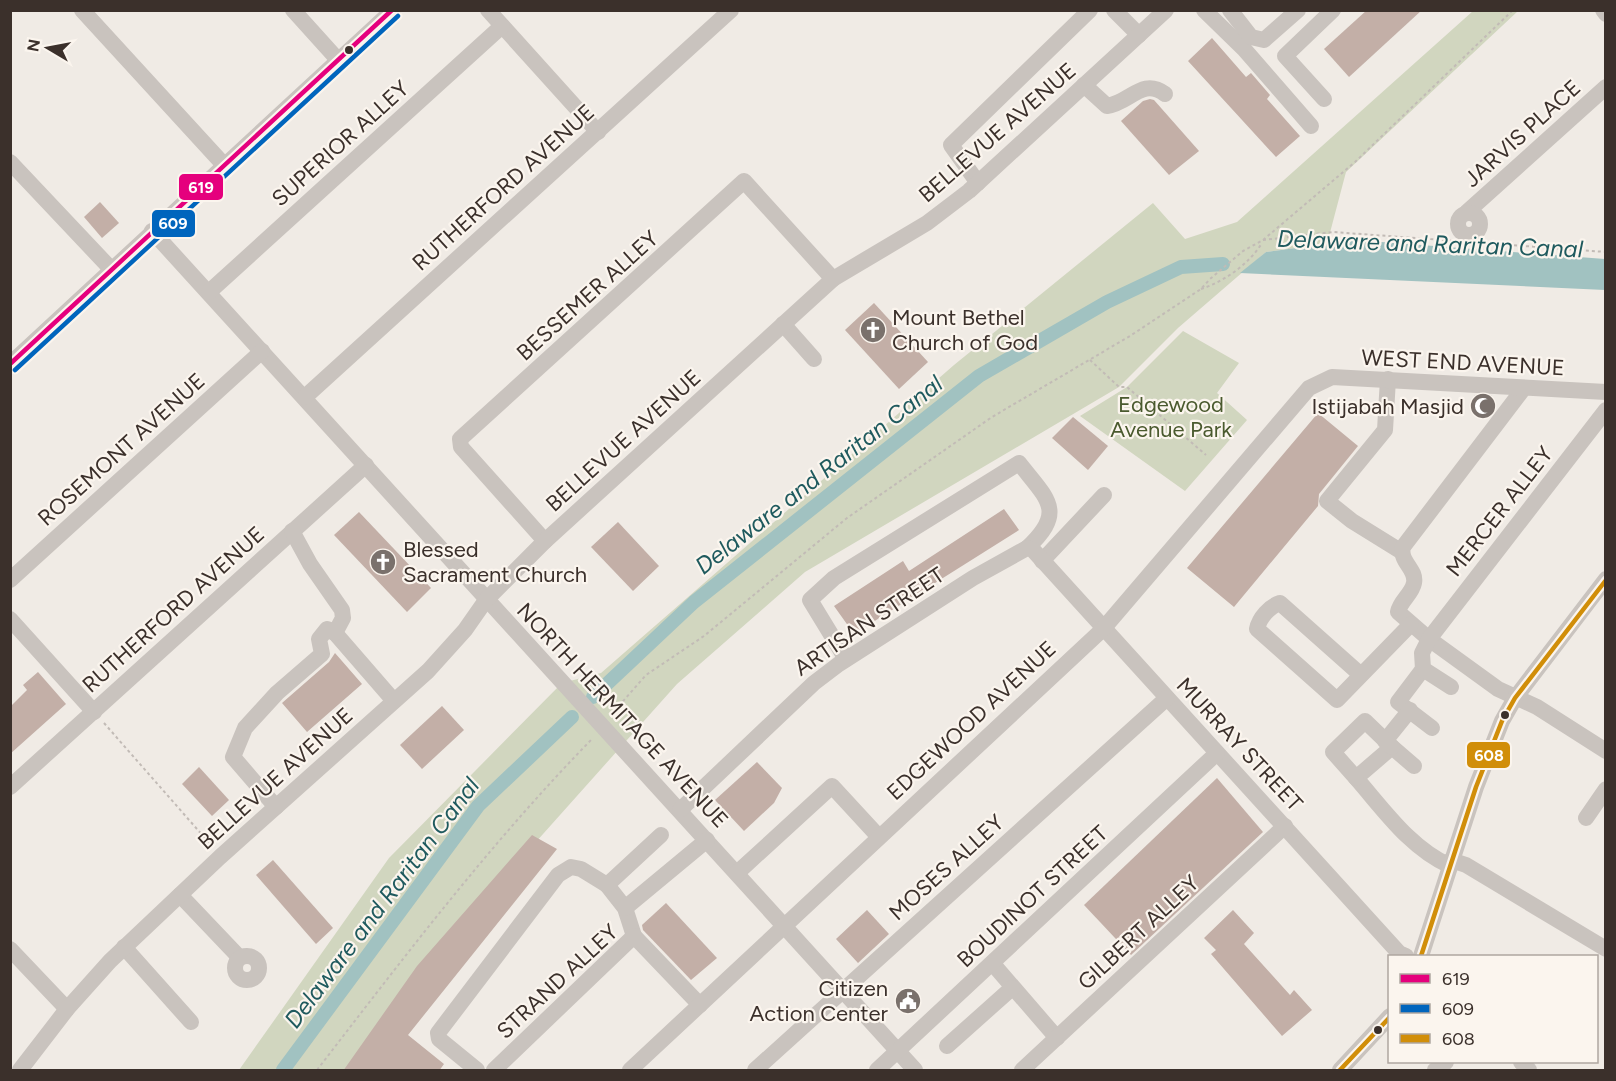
<svg xmlns="http://www.w3.org/2000/svg" width="1616" height="1081" viewBox="0 0 1616 1081" font-family="Figtree,sans-serif">
  <rect width="100%" height="100%" fill="#f0ebe5"/>
  <!-- green -->
  <g fill="#d1d6bf">
    <polygon points="1473,11 1518,11 1346,172 1327,244 1266,252 1178,328 1119,387 805,572 677,684 434,956 349,1070 239,1070 389,858 562,683 601,673 954,365 1153,203 1185,239 1237,222"/>
    <polygon points="1183,331 1239,363 1217,393 1247,420 1185,491 1080,416 1127,387"/>
  </g>
  <!-- water -->
  <polygon fill="#a1c2c1" points="1355,240 1605,259 1605,290 1240,273 1266,252"/>
  <g fill="none" stroke-linecap="round" stroke-linejoin="round">
    <!-- canal -->
    <g stroke="#a1c2c1" stroke-width="14">
      <polyline points="593,697 694,602 979,376 1107,302 1181,267 1223,264"/>
      <polyline points="283,1070 478,806 572,717"/>
    </g>
  </g>
  <!-- building -->
  <g fill="#c3afa7">
    <polygon points="1367,10 1422,10 1349,77 1324,49"/>
    <polygon points="1212,38 1246,77 1251,73 1270,95 1267,99 1300,136 1276,157 1188,61"/>
    <polygon points="1150,99 1154,100 1199,151 1169,175 1121,121 1143,101"/>
    <polygon points="100,202 119,223 102,238 84,217"/>
    <polygon points="874,303 928,362 899,389 845,330"/>
    <polygon points="1318,413 1358,446 1319,494 1318,506 1234,607 1187,568"/>
    <polygon points="1073,417 1108,446 1088,470 1052,438"/>
    <polygon points="1004,509 1019,530 854,634 834,606 903,561 909,571"/>
    <polygon points="359,512 431,588 407,612 334,535"/>
    <polygon points="618,522 659,566 633,591 591,547"/>
    <polygon points="335,653 362,684 307,732 282,703 329,662"/>
    <polygon points="38,672 66,704 10,754 10,707 27,690 23,685"/>
    <polygon points="442,706 464,730 422,769 400,745"/>
    <polygon points="757,762 782,788 774,803 744,831 715,800"/>
    <polygon points="199,767 229,800 212,816 182,784"/>
    <polygon points="1217,778 1263,832 1131,955 1084,905"/>
    <polygon points="532,835 557,849 408,1035 444,1064 439,1071 343,1071 417,966"/>
    <polygon points="273,860 333,928 316,944 256,875"/>
    <polygon points="666,903 717,958 691,980 643,930 642,925"/>
    <polygon points="867,910 889,934 858,963 836,939"/>
    <polygon points="1233,910 1254,933 1244,944 1290,995 1294,990 1312,1010 1282,1036 1211,954 1216,950 1204,938"/>
  </g>
  <g fill="none" stroke-linecap="round" stroke-linejoin="round">
    <!-- path -->
    <g stroke="#c2bbb6" stroke-width="2" stroke-dasharray="3 3" stroke-linecap="butt">
      <polyline points="1263,240 1333,232 1606,252"/>
      <polyline points="1465,249 1466,235"/>
      <path d="M1201,289C1225,281 1249,264 1262,243"/>
      <polyline points="1090,360 1119,387 1127,387 1206,455"/>
      <polyline points="611,715 646,675 704,636 847,518 992,417 1130,336 1201,289 1210,279 1243,251 1263,240 1355,162 1513,10"/>
      <polyline points="104,723 211,845"/>
      <path d="M317,1070C405,956 492,841 593,738"/>
    </g>
    <!-- minor -->
    <g stroke="#c9c3be" stroke-width="16">
      <polyline points="82,10 224,165"/>
      <polyline points="293,10 339,61"/>
      <polyline points="488,10 598,132"/>
      <polyline points="1114,10 1139,35"/>
      <polyline points="1204,10 1244,49 1311,126"/>
      <polyline points="1230,10 1251,37 1264,40 1298,10"/>
      <polyline points="1603,10 1606,14"/>
      <path d="M1084,85L1107,106C1130,103 1142,77 1165,94"/>
      <polyline points="1324,99 1285,56 1333,10"/>
      <polyline points="10,162 111,269"/>
      <polyline points="978,183 951,145 1090,10"/>
      <polyline points="1467,212 1606,87"/>
      <circle cx="1469" cy="224" r="11"/>
      <polyline points="152,231 915,1070"/>
      <polyline points="209,292 502,26"/>
      <polyline points="783,324 814,359"/>
      <polyline points="10,364 393,10"/>
      <polyline points="1388,379 1385,430 1327,501 1352,521 1402,552"/>
      <path d="M1524,388L1403,547C1399,562 1417,569 1414,583C1412,594 1400,601 1398,612L1429,639L1498,689L1537,707L1606,751"/>
      <polyline points="305,397 731,10"/>
      <polyline points="545,541 461,447 460,439 744,181 833,279"/>
      <polyline points="1042,561 1104,495"/>
      <polyline points="10,580 262,351"/>
      <polyline points="10,619 94,712"/>
      <polyline points="335,633 394,701"/>
      <path d="M846,659L810,600L834,578L1019,463C1047,499 1067,511 1027,548"/>
      <polyline points="1423,669 1398,702 1432,728"/>
      <path d="M1361,675L1280,603C1270,606 1259,618 1257,629L1337,700L1411,624"/>
      <polyline points="1451,687 1423,669 1422,653 1429,639 1606,410"/>
      <polyline points="1385,741 1410,710"/>
      <path d="M1414,766L1392,747L1356,778C1384,810 1410,848 1450,866"/>
      <polyline points="1356,778 1333,752 1365,721 1392,747"/>
      <polyline points="10,787 366,465"/>
      <polyline points="276,807 233,757 245,728 277,693 322,654 319,639 327,629 335,633 343,618 342,610 310,564 292,531"/>
      <polyline points="680,810 814,683 839,664 973,578 1027,548 1033,550 1399,953 1406,956"/>
      <polyline points="1586,818 1606,789"/>
      <polyline points="1451,860 1466,865 1606,949"/>
      <polyline points="737,873 832,786 879,837"/>
      <polyline points="607,885 625,908 634,936"/>
      <polyline points="180,895 239,957"/>
      <polyline points="625,908 707,840"/>
      <polyline points="124,947 191,1022"/>
      <polyline points="10,949 67,1009"/>
      <circle cx="247" cy="968" r="12"/>
      <polyline points="1421,956 1476,787 1502,721 1515,698 1606,579"/>
      <polyline points="993,964 1057,1038"/>
      <polyline points="947,1046 1012,988"/>
      <polyline points="1521,1062 1529,1070"/>
      <polyline points="20,1070 67,1009 110,961 220,857 428,671 465,630 486,600 545,541 833,279 927,223 969,191 1166,10"/>
      <polyline points="477,1070 439,1039 438,1033 558,875 571,867 581,869 607,885 661,835"/>
      <polyline points="494,1070 634,936 700,1005"/>
      <polyline points="630,1070 1103,629 1309,388 1332,377 1606,392"/>
      <polyline points="755,1070 1167,698"/>
      <polyline points="877,1070 1217,753"/>
      <polyline points="1022,1070 1285,826"/>
      <polyline points="1340,1070 1390,1016"/>
      <polyline points="1435,1070 1446,1062"/>
    </g>
    <!-- bus-1 casing -->
    <g stroke="#fbf5ee" stroke-width="9">
      <polyline id="bus-1" points="10,364 392,10"/>
    </g>
    <!-- bus-2 casing -->
    <g stroke="#fbf5ee" stroke-width="9">
      <polyline id="bus-2" points="15,370 398,16"/>
    </g>
    <!-- bus-3 casing -->
    <g stroke="#fbf5ee" stroke-width="9">
      <g id="bus-3">
        <polyline points="1421,956 1476,787 1502,721 1515,698 1606,580"/>
        <polyline points="1340,1070 1390,1017"/>
      </g>
    </g>
    <!-- bus-1 -->
    <use href="#bus-1" stroke="#e5007d" stroke-width="4.5"/>
    <!-- bus-2 -->
    <use href="#bus-2" stroke="#0065bd" stroke-width="4.5"/>
    <!-- bus-3 -->
    <use href="#bus-3" stroke="#d18e09" stroke-width="4.5"/>
  </g>
  <!-- icons -->
  <defs>
    <g id="church-disc" transform="scale(1.35)"><circle r="9.5" fill="#7a716c" stroke="#fbf5ee"/><path d="M-1.2-6h2.4v3.5h3.3v2.4h-3.3V6h-2.4V-.1h-3.3v-2.4h3.3Z" fill="#fff"/></g>
    <g id="mosque-disc" transform="scale(1.35)"><circle r="9.5" fill="#7a716c" stroke="#fbf5ee"/><path d="M3.5-4.9A6 6 0 1 0 3.5 4.9A5 5 0 1 1 3.5-4.9Z" fill="#fff"/></g>
    <g id="civic-disc" transform="scale(1.35)"><circle r="9.5" fill="#7a716c" stroke="#fbf5ee"/><path d="M-.6-6.5H3V-4.5H.6V-3L4-1V1h2V6H-6V1h2V-1L-.6-3ZM-1.2 2.5V6h2.4V2.5Z" fill="#fff"/></g>
  </defs>
  <g fill-rule="evenodd">
    <use href="#church-disc" x="873" y="330"/>
    <use href="#mosque-disc" x="1483" y="406"/>
    <use href="#church-disc" x="383" y="562"/>
    <use href="#civic-disc" x="908" y="1001"/>
  </g>
  <!-- markers -->
  <g fill="#3b302b" stroke="#fbf5ee" stroke-width="2">
    <circle cx="349" cy="50" r="5"/>
    <circle cx="1505" cy="715" r="5"/>
    <circle cx="1378" cy="1030" r="5"/>
  </g>
  <g text-anchor="middle" stroke-width="4.5" stroke-linejoin="round" paint-order="stroke">
    <!-- street labels -->
    <g font-size="22" fill="#3b302b" stroke="#fbf5ee">
      <text transform="translate(997 132) rotate(-41)" y="8">BELLEVUE AVENUE</text>
      <text transform="translate(1522 133) rotate(-42)" y="8">JARVIS PLACE</text>
      <text transform="translate(340 143) rotate(-42)" y="8">SUPERIOR ALLEY</text>
      <text transform="translate(503 187) rotate(-42)" y="8">RUTHERFORD AVENUE</text>
      <text transform="translate(587 295) rotate(-42)" y="8">BESSEMER ALLEY</text>
      <text transform="translate(1463 362) rotate(3)" y="8">WEST END AVENUE</text>
      <text transform="translate(623 440) rotate(-42)" y="8">BELLEVUE AVENUE</text>
      <text transform="translate(121 449) rotate(-42)" y="8">ROSEMONT AVENUE</text>
      <text transform="translate(1499 511) rotate(-52)" y="8">MERCER ALLEY</text>
      <text transform="translate(173 609) rotate(-42)" y="8">RUTHERFORD AVENUE</text>
      <text transform="translate(869 621) rotate(-34)" y="8">ARTISAN STREET</text>
      <text transform="translate(623 715) rotate(47)" y="8">NORTH HERMITAGE AVENUE</text>
      <text transform="translate(971 720) rotate(-43)" y="8">EDGEWOOD AVENUE</text>
      <text transform="translate(1240 744) rotate(47)" y="8">MURRAY STREET</text>
      <text transform="translate(275 778) rotate(-42)" y="8">BELLEVUE AVENUE</text>
      <text transform="translate(946 867) rotate(-42)" y="8">MOSES ALLEY</text>
      <text transform="translate(1032 896) rotate(-43)" y="8">BOUDINOT STREET</text>
      <text transform="translate(1138 932) rotate(-43)" y="8">GILBERT ALLEY</text>
      <text transform="translate(557 981) rotate(-43)" y="8">STRAND ALLEY</text>
    </g>
    <!-- poi labels -->
    <g font-size="22" fill="#3b302b" stroke="#fbf5ee" text-anchor="start">
      <text x="892" y="325">Mount Bethel<tspan x="892" dy="25">Church of God</tspan></text>
      <text x="1464" y="414" text-anchor="end">Istijabah Masjid</text>
      <text x="403" y="557">Blessed<tspan x="403" dy="25">Sacrament Church</tspan></text>
      <text x="888" y="996" text-anchor="end">Citizen<tspan x="888" dy="25">Action Center</tspan></text>
    </g>
    <!-- park labels -->
    <g font-size="22" fill="#4a5a2e" stroke="#fbf5ee">
      <text x="1171" y="412">Edgewood<tspan x="1171" dy="25">Avenue Park</tspan></text>
    </g>
    <!-- water labels -->
    <g font-size="24" font-style="italic" fill="#1f5a5e" stroke="#fbf5ee">
      <text transform="translate(1430 244) rotate(2)" y="8">Delaware and Raritan Canal</text>
      <text transform="translate(819 475) rotate(-38)" y="8">Delaware and Raritan Canal</text>
      <text transform="translate(382 903) rotate(-53)" y="8">Delaware and Raritan Canal</text>
    </g>
  </g>
  <g stroke="#fbf5ee" stroke-width="2">
    <rect x="178" y="173" width="46" height="28" rx="6" fill="#e5007d"/>
    <rect x="151" y="209" width="45" height="29" rx="6" fill="#0065bd"/>
    <rect x="1466" y="741" width="45" height="28" rx="6" fill="#d18e09"/>
  </g>
  <g font-size="16" text-anchor="middle" font-weight="bold" fill="#fff">
    <text x="201" y="193">619</text>
    <text x="173" y="229">609</text>
    <text x="1489" y="761">608</text>
  </g>
  <!-- border -->
  <rect width="1616" height="1081" fill="none" stroke="#3b302b" stroke-width="24"/>
  <!-- legend -->
  <rect x="1388" y="955" width="210" height="108" fill="#fbf5ee" stroke="#aea6a0" stroke-width="1.5"/>
  <rect x="1400" y="974" width="30" height="9" fill="#e5007d" stroke="#aea6a0" stroke-width="1.5"/>
  <text x="1442" y="985" font-size="18" fill="#3b302b">619</text>
  <rect x="1400" y="1004" width="30" height="9" fill="#0065bd" stroke="#aea6a0" stroke-width="1.5"/>
  <text x="1442" y="1015" font-size="18" fill="#3b302b">609</text>
  <rect x="1400" y="1034" width="30" height="9" fill="#d18e09" stroke="#aea6a0" stroke-width="1.5"/>
  <text x="1442" y="1045" font-size="18" fill="#3b302b">608</text>
  <!-- north arrow -->
  <g transform="translate(48 48) rotate(280)" stroke="#fbf5ee" stroke-width="4.5" paint-order="stroke">
  <path d="M0-4.5L10 22L0 15L-10 22Z" fill="#3b302b"/>
  <text y="-9" font-size="16" font-weight="bold" text-anchor="middle" fill="#3b302b">N</text>
  </g>
</svg>
